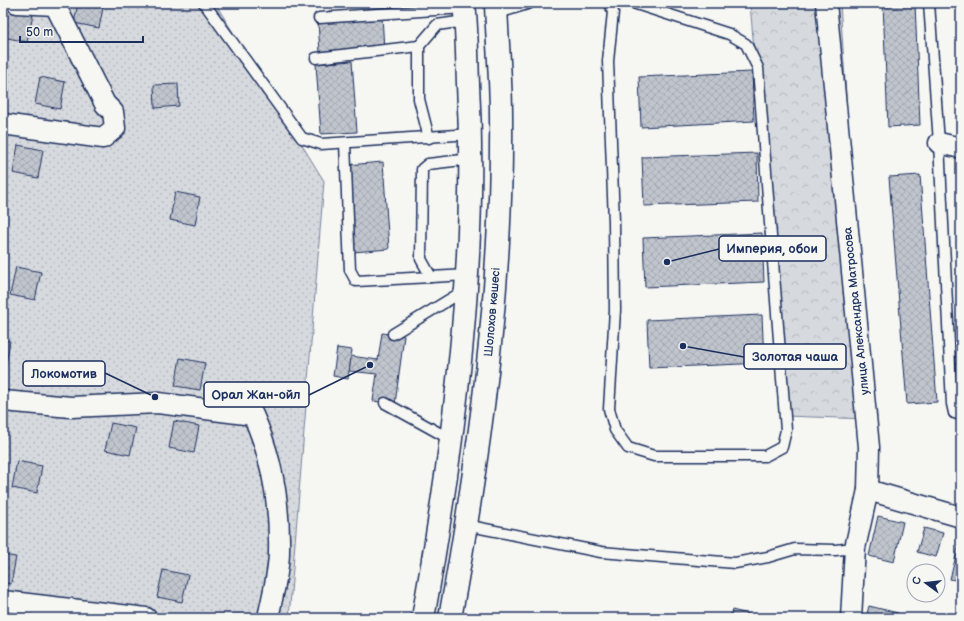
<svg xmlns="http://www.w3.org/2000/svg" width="964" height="621" viewBox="0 0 964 621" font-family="'Balsamiq Sans',sans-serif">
  <defs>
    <pattern id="forest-crowns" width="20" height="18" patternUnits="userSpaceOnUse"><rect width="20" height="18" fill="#d6d9dd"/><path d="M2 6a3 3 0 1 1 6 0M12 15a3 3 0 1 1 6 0" fill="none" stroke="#b7bbc0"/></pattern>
    <pattern id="garden-dots" width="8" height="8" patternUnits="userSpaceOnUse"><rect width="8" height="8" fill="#d6d9dd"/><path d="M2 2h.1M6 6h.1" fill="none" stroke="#b7bbc0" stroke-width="1.8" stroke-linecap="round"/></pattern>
    <pattern id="building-cross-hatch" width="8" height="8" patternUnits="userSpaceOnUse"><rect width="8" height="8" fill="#c0c4cd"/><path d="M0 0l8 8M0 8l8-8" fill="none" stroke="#a4a9b2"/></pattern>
  </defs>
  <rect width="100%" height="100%" fill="#f6f6f2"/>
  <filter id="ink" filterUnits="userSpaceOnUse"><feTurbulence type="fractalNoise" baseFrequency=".025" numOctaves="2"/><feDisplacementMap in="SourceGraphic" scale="8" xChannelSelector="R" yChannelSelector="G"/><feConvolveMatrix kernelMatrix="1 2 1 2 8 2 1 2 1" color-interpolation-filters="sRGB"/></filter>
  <g filter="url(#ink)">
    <!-- forest -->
    <polygon fill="url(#forest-crowns)" stroke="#78849e" points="750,3 840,3 867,419 785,416"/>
    <!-- garden -->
    <polygon fill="url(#garden-dots)" stroke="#78849e" points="3,3 215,3 324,181 289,618 3,618"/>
    <!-- building -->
    <g fill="url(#building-cross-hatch)" stroke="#1b2f5e">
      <polygon points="78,3 104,3 99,28 74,23"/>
      <polygon points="883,3 915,3 920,125 888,127"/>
      <polygon points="8,10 33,15 27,42 3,37"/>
      <polygon points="382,16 384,49 320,53 318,21"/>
      <polygon points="352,61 357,132 321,134 316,64"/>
      <polygon points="752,72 754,121 641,127 639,77"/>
      <polygon points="40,77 65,82 60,109 35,104"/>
      <polygon points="178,84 179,106 155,108 154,85"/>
      <polygon points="18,145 43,150 38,178 13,173"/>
      <polygon points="757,153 758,202 644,206 642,157"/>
      <polygon points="383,162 389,249 353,252 347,165"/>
      <polygon points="920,175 937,402 907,404 889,177"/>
      <polygon points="175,192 200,197 195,225 170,220"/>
      <polygon points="762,233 764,282 645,287 643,238"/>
      <polygon points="16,267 41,272 35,300 10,295"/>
      <polygon points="762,315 764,363 649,368 647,320"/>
      <polygon points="382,333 404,336 395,404 373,401 377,374 349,371 351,356 378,360"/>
      <polygon points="3,340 10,341 5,369 3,368"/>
      <polygon points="337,348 352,350 348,379 333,376"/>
      <polygon points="180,358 205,363 200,390 175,386"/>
      <polygon points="174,421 199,426 194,453 169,448"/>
      <polygon points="111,423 136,428 130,455 105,450"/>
      <polygon points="17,461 42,466 37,493 12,488"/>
      <polygon points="878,516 903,522 894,562 869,556"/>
      <polygon points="924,528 943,533 936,557 917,552"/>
      <polygon points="960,540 961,540 961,581 950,579"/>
      <polygon points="3,555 16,557 11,584 3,583"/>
      <polygon points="163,570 188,575 182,602 157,597"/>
      <polygon points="869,606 898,613 897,618 866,618"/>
      <polygon points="732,610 764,618 730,618"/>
    </g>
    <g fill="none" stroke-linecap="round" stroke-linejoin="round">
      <!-- lane casing -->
      <g stroke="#1b2f5e" stroke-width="13">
        <g id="lane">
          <polyline points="204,3 302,138 321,144 471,134"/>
          <polyline points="609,3 613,12 608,61 614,222 615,310 609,409 615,430 628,448 654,456 765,456 782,447 786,430 758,68 746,44 729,34 633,3"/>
          <polyline points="929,3 939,143 952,404 954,413 961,415"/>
          <polyline points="496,14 530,3"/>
          <polyline points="319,18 464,8"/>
          <polyline points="316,58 419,46"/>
          <polyline points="429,138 419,99 419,46 437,25 465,21"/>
          <polyline points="345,143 350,270 356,281 431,277"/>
          <polyline points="467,275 431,277 421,259 422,169 428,164 471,159"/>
          <polyline points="393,334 465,290"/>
          <polyline points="385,403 450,439"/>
          <polyline points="465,525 601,552 735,563 768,557 795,549 835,550 855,548"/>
        </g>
      </g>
      <!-- street casing -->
      <g stroke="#1b2f5e" stroke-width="23">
        <g id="street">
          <polyline points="17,3 55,5"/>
          <polyline points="826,3 869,447 868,490 855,548 851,618"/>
          <polyline points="3,124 103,138 115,128 113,112 105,104 55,5 56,3"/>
          <polyline points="939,143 961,148"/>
          <path d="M3,401L71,407L158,403L253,415C272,457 280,506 279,552C279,572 272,598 268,618"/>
          <polyline points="868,490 961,517"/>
          <polyline points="3,601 146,618"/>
        </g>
      </g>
      <!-- highway casing -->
      <g stroke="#1b2f5e" stroke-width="25">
        <g id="highway">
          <path d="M423,618C454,444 478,261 468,84C467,57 467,29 464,3"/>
          <path d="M450,618C480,453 503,283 501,115C501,78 497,40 496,3"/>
        </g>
      </g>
      <!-- lane -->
      <use href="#lane" stroke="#f6f6f2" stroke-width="10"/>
      <!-- street -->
      <use href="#street" stroke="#f6f6f2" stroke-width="20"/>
      <!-- highway -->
      <use href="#highway" stroke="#f6f6f2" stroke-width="22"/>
    </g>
  </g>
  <g text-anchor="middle" stroke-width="4" stroke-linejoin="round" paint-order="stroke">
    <!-- street labels -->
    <g font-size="12" fill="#1b2f5e" stroke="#f6f6f2">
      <text transform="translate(856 311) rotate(-96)" y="4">улица Александра Матросова</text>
      <text transform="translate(492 312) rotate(-85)" y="4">Шолохов көшесі</text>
    </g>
  </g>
  <!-- callouts -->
  <path fill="none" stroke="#1b2f5e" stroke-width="1.5" d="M667 262L719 249M683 346L744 357M155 397L105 373M370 365L309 395"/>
  <g fill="#1b2f5e" stroke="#f6f6f2" stroke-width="1.5">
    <circle cx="667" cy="262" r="4"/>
    <circle cx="683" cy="346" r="4"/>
    <circle cx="155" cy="397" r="4"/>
    <circle cx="370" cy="365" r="4"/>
  </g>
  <g fill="#f6f6f2" stroke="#1b2f5e" stroke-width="1.5">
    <rect x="719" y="236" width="107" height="25" rx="4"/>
    <rect x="744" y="344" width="102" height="25" rx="4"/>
    <rect x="23" y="361" width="82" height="25" rx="4"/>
    <rect x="204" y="382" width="105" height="25" rx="4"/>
  </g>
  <g font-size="13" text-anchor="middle" font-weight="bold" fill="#1b2f5e">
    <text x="772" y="253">Империя, обои</text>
    <text x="795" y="361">Золотая чаша</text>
    <text x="64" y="378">Локомотив</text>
    <text x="256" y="399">Орал Жан-ойл</text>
  </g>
  <!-- margin -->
  <rect width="964" height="621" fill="none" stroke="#f6f6f2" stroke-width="16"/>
  <rect x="8" y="8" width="948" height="605" fill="none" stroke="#1b2f5e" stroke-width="1.5" filter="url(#ink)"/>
  <!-- north arrow -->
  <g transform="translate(926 583) rotate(285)"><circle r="19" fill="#f6f6f2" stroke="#9ea6b7"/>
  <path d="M0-3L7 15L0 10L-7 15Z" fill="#1b2f5e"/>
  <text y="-6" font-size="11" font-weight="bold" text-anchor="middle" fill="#1b2f5e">С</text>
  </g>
  <!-- scale -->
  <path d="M20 36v6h123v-6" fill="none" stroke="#1b2f5e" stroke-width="2"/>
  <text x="26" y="36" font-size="12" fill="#1b2f5e" stroke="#f6f6f2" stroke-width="3" paint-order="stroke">50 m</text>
</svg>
